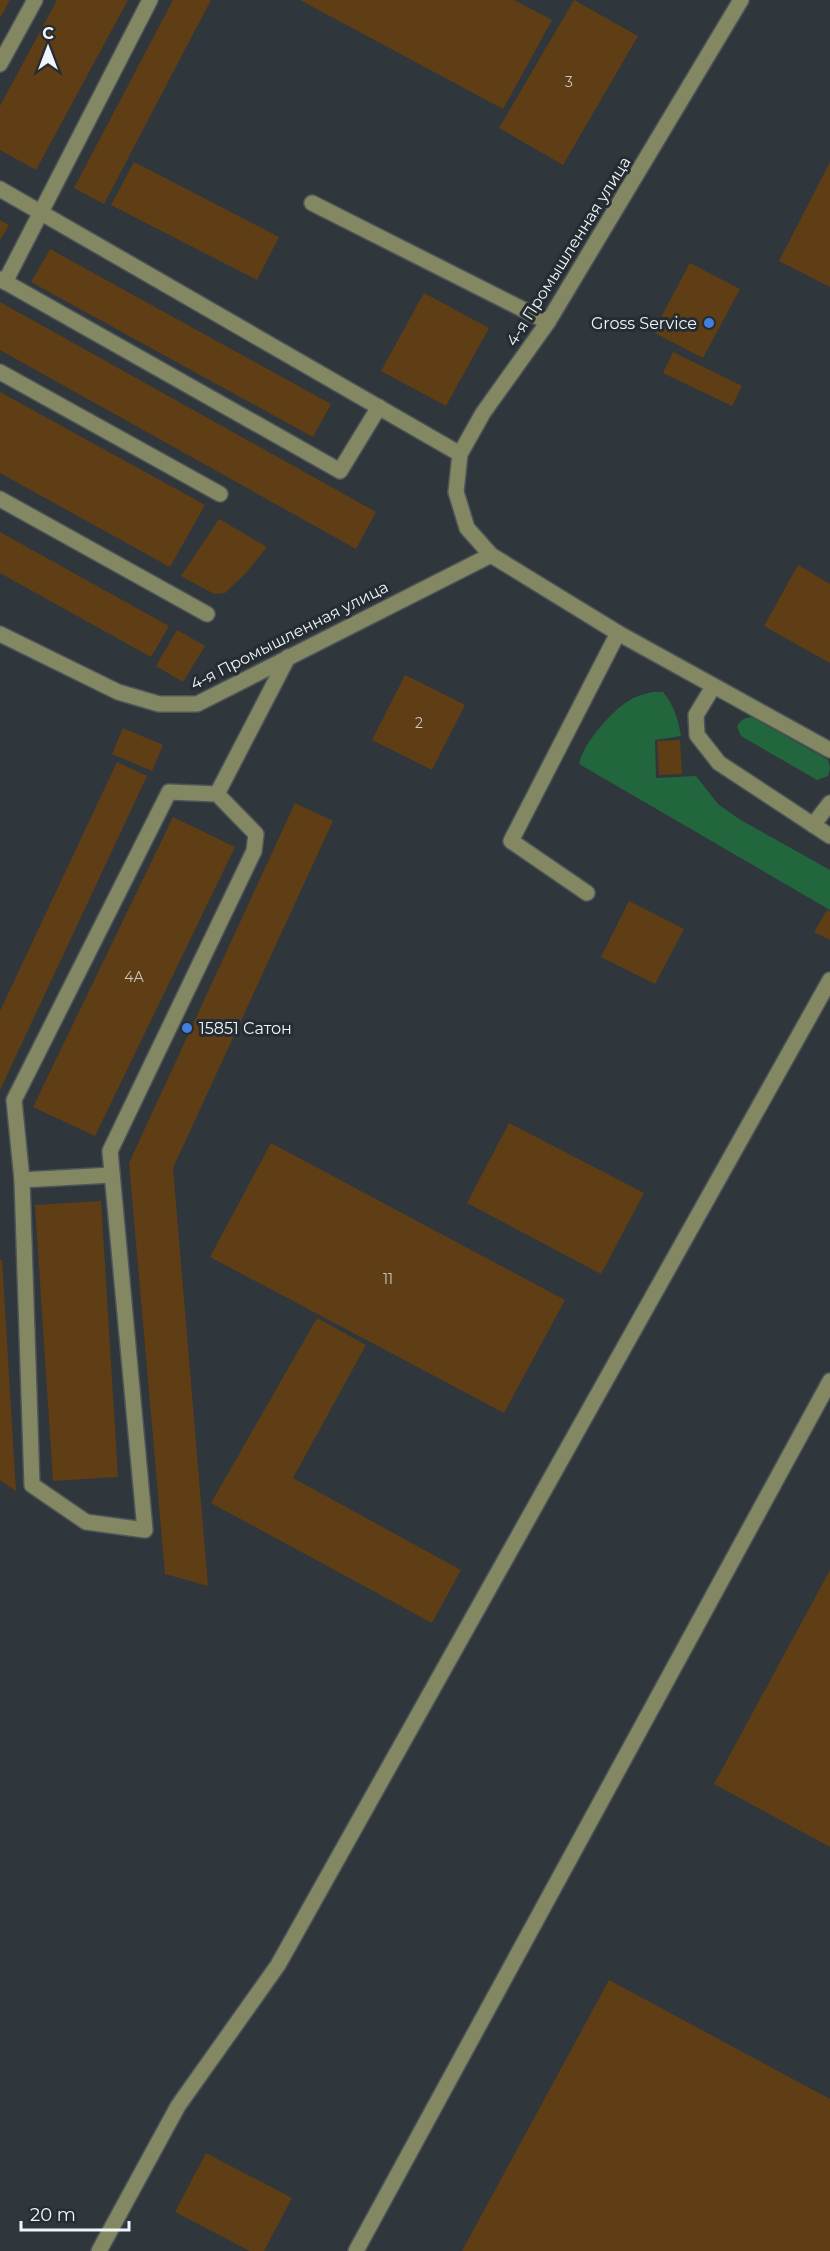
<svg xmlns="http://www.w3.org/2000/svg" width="830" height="2251" viewBox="0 0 830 2251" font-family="Montserrat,sans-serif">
  <rect width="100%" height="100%" fill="#2f363c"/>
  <!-- green -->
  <g fill="#22663e">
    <path d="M653,692H663C674,705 678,719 681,736L655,740L656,778L696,776L718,804L739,819L830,870V910L579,764C583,744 611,711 630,700C636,696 645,694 653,692Z"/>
    <path d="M752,717L828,760L830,768L828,776L817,780L741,736L737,727C740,720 744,718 752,717Z"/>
  </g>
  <!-- building -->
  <g fill="#5f3e15">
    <polygon points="0,0 10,0 0,18"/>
    <polygon points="57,0 128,0 36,170 0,150 0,106"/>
    <polygon points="173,0 211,0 104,204 74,188"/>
    <polygon points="300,0 514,0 552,20 503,109"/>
    <polygon points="574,0 638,36 563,165 499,128"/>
    <polygon points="134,162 279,237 257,280 111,205"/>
    <polygon points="830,162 830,287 779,261"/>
    <polygon points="0,220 9,225 0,240"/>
    <polygon points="50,249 331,404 313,437 31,282"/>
    <polygon points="690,263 740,289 703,358 653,332"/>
    <polygon points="424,293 489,328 446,406 381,371"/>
    <polygon points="0,302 376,512 356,549 0,350"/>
    <polygon points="673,352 742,386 732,406 663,373"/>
    <polygon points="0,392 205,505 170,567 0,473"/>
    <polygon points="219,519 267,547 245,574 225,593 214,594 181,576"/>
    <polygon points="0,532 169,626 151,657 0,573"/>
    <polygon points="798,565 830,584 830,663 764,626"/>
    <polygon points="177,630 205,646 183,682 156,666"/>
    <polygon points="405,675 465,705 432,770 372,740"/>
    <polygon points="123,728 163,745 152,771 112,754"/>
    <polygon points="680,740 682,774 659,775 657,741"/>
    <polygon points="117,762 147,776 0,1090 0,1011"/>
    <polygon points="295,803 333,821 173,1168 208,1586 165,1574 129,1163"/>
    <polygon points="173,817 235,847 95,1136 33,1107"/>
    <polygon points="629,901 684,929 655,984 601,957"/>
    <polygon points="827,910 830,912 830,940 814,932"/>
    <polygon points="509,1123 644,1193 601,1274 467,1203"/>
    <polygon points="271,1143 565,1300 504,1413 210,1257"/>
    <polygon points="101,1201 118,1477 53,1481 35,1205"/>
    <polygon points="0,1260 2,1260 16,1491 0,1480"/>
    <polygon points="317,1318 366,1345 293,1478 461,1570 432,1623 211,1503"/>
    <polygon points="830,1570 830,1847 714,1784"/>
    <polygon points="609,1980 830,2099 830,2251 462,2251"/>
    <polygon points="206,2153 292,2198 264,2251 250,2251 175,2212"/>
  </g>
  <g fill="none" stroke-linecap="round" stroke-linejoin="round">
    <!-- minor casing -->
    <g stroke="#4e555a" stroke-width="18">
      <g id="minor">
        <polyline points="741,0 548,322 483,413 460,454 456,492 467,528 491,555 618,633 830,750"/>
        <polyline points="0,64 35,0"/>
        <polyline points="0,189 460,454"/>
        <polyline points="312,203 548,322"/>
        <polyline points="0,279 340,471 379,407"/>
        <polyline points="5,282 150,0"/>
        <polyline points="0,372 220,494"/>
        <polyline points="0,499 207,614"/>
        <polyline points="0,634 118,692 159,704 197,704 491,555"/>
        <polyline points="713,687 696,715 697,735 719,763 830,836"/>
        <polyline points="217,794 169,792 14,1100 22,1180 32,1485 86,1522 145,1530 110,1151 254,851 256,834 217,794 288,657"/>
        <polyline points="813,825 830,803"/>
        <polyline points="587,893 511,841 618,633"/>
        <polyline points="22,1180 112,1175"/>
        <polyline points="99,2251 178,2106 278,1965 830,980"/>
        <polyline points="356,2251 830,1381"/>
      </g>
    </g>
    <!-- minor -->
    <use href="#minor" stroke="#838862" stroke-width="15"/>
  </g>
  <!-- markers -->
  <g fill="#3f7fe0" stroke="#252c32" stroke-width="2">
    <circle cx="709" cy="323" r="6"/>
    <circle cx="187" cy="1028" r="6"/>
  </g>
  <g text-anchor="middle" stroke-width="6" stroke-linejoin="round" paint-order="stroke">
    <!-- number labels -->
    <g font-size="14" fill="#ccc7c0">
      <text x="569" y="87">3</text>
      <text x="419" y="728">2</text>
      <text x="134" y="982">4А</text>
      <text x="388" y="1284">11</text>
    </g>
    <!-- street labels -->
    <g font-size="16" fill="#f1f5f9" stroke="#252c32">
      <text transform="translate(568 251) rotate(-58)" y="6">4-я Промышленная улица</text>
      <text transform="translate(289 635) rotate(-27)" y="6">4-я Промышленная улица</text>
    </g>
    <!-- poi labels -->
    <g font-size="16" fill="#f1f5f9" stroke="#252c32" text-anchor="end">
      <text x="697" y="329">Gross Service</text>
      <text x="199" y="1034" text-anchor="start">15851 Сатон</text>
    </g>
  </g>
  <!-- north arrow -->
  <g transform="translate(48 48)" stroke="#252c32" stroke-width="4.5" paint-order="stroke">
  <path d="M0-4.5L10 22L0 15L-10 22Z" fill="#f1f5f9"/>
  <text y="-9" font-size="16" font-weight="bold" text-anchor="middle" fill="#f1f5f9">С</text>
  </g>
  <!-- scale -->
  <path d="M21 2221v9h108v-9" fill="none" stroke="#f1f5f9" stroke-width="3"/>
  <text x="30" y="2221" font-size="18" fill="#f1f5f9" stroke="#252c32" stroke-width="4.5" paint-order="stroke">20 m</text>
</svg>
